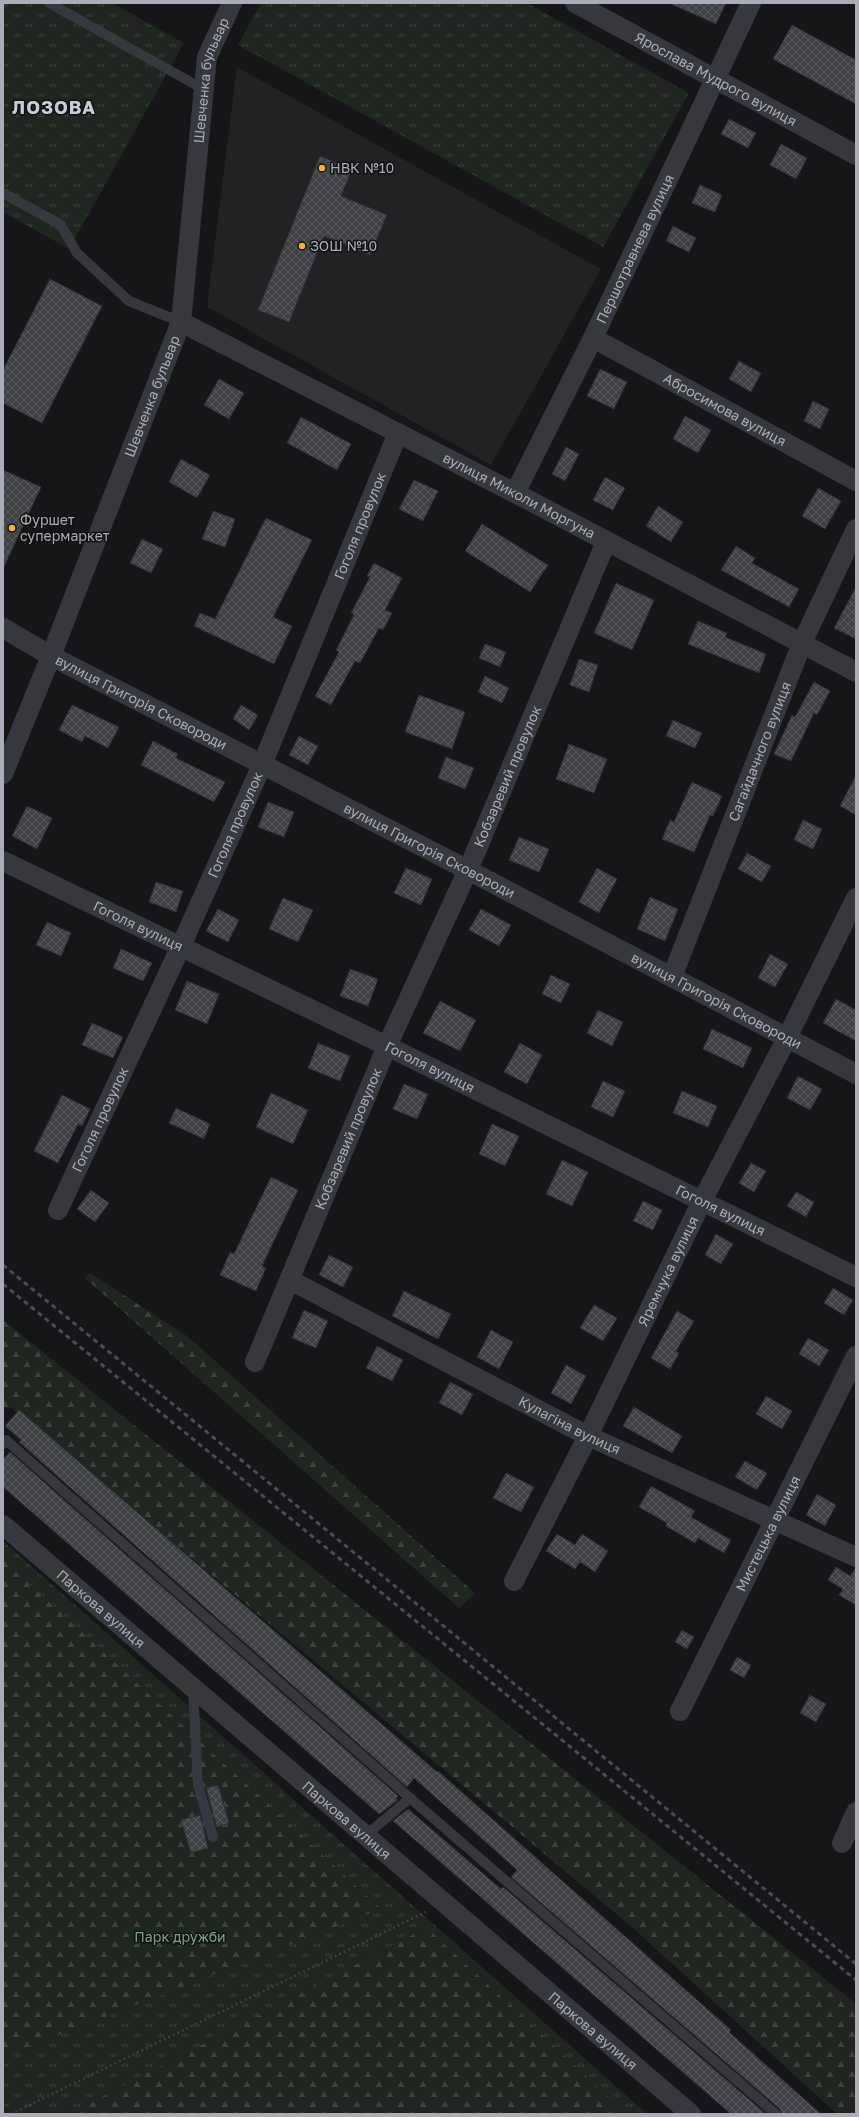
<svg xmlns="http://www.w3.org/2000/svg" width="859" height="2117" viewBox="0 0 859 2117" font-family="'Golos Text',sans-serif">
  <defs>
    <pattern id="grass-tufts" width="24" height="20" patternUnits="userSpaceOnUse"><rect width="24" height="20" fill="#1e261f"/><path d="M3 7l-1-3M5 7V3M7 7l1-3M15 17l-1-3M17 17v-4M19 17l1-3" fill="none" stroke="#3c433d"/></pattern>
    <pattern id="forest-firs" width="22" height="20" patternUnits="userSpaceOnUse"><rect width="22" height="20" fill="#1e261f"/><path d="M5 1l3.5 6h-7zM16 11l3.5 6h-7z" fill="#3c433d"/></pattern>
    <pattern id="building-cross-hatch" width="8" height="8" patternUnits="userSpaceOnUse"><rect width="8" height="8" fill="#404145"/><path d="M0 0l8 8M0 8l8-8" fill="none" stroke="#595a5e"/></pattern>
  </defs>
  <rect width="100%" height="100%" fill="#161618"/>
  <!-- built -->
  <polygon fill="#222225" points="237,67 601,269 491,465 207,307"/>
  <!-- grass -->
  <g fill="url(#grass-tufts)">
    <polygon points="3,3 112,3 184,43 69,249 3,212"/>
    <polygon points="261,3 527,3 689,93 603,247 238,45"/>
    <polygon points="3,1541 647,2114 3,2114"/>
  </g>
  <!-- forest -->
  <g fill="url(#forest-firs)">
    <polygon points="90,1273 187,1336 475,1593 459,1608 85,1278"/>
    <polygon points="3,1320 856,2004 856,2114 837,2114 633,1928 12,1408 3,1407"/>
    <polygon points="3,1559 381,1909 3,2057"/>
    <polygon points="426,1927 627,2114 69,2114 409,1937"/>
  </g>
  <!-- building -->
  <g fill="url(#building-cross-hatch)" stroke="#303034">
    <polygon points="669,3 726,3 716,24"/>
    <polygon points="792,25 856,60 856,104 773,59"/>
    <polygon points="729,119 756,133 748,148 721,134"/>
    <polygon points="781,144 807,158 796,179 770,165"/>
    <polygon points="320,156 352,169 341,196 387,215 370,255 324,236 289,322 258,310"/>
    <polygon points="700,185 722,195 715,212 692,203"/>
    <polygon points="673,226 696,238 689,252 666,241"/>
    <polygon points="50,279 102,306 42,423 3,403 3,370"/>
    <polygon points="739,361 761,373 751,392 729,379"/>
    <polygon points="600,369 627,382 614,409 587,396"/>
    <polygon points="219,379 244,393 229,419 204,405"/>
    <polygon points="813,401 829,409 820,429 804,421"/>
    <polygon points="685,416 711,430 698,453 673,439"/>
    <polygon points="301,417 351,444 337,470 287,443"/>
    <polygon points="566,447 579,454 565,481 552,474"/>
    <polygon points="181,459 210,475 197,498 169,482"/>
    <polygon points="3,470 41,487 3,569"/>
    <polygon points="605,477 625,488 613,510 593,500"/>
    <polygon points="414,480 438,491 423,521 399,509"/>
    <polygon points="818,488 841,501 825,529 802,516"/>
    <polygon points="658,506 683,522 671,542 646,526"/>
    <polygon points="213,511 235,519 225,547 202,539"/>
    <polygon points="266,518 312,540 273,617 292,626 274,664 194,626 200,613 215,619"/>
    <polygon points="482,524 548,565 530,592 465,551"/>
    <polygon points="142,539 163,549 151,573 130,563"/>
    <polygon points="736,546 755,558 752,563 799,589 789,607 721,570"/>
    <polygon points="374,563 402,578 385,610 392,613 383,630 379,628 360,663 355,661 331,705 315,696 339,652 336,650 354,615 351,613 370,577 367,576"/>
    <polygon points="616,583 654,600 632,650 594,633"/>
    <polygon points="856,587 856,639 834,628"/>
    <polygon points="698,621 727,633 725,637 766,654 759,673 688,644"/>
    <polygon points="485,644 506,652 500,667 479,658"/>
    <polygon points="579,659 598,665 589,692 570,685"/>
    <polygon points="485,676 509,688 502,703 478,692"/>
    <polygon points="814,682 830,691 817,715 814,713 791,761 774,754 792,715 795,717"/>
    <polygon points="419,695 465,712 452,749 405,732"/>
    <polygon points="72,705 119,727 108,748 85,736 82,742 59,730"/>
    <polygon points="241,705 258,715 249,730 233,719"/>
    <polygon points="673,720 702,733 695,748 666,736"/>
    <polygon points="299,736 318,746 308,765 289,755"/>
    <polygon points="153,741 178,754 176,758 225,782 214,802 141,765"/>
    <polygon points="569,744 607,759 594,793 556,779"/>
    <polygon points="446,757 474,768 465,789 438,778"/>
    <polygon points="856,775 856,815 840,806"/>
    <polygon points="692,782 722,796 713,816 710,815 694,852 662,839 670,820 674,822"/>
    <polygon points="268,802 294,812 284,837 258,827"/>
    <polygon points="27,806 52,818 37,849 12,836"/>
    <polygon points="803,820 822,829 813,849 794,840"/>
    <polygon points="519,837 549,849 539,872 509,860"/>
    <polygon points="747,853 771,866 762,882 738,869"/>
    <polygon points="406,868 432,879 421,905 394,893"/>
    <polygon points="597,868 617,879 599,913 579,902"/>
    <polygon points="156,882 183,891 176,912 149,902"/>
    <polygon points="650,897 678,909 665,941 637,929"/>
    <polygon points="283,898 313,910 298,942 269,929"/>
    <polygon points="218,909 239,920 228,942 206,931"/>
    <polygon points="481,909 511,925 499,946 469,930"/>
    <polygon points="47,922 71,933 61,956 36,945"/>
    <polygon points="121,949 152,963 143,981 113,968"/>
    <polygon points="770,954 788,964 775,987 758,978"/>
    <polygon points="350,969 378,979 368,1006 340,996"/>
    <polygon points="551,975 570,984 561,1003 542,994"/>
    <polygon points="187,981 219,994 207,1024 175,1010"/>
    <polygon points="836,999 856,1010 856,1041 823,1023"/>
    <polygon points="440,1001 476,1020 460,1051 423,1033"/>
    <polygon points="598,1010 623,1022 612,1046 587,1033"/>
    <polygon points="92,1023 123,1037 113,1058 82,1045"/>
    <polygon points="712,1029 752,1048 743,1068 703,1049"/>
    <polygon points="318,1043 350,1056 340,1081 308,1068"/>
    <polygon points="520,1043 542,1055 527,1084 504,1072"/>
    <polygon points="798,1076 822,1089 810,1110 787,1098"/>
    <polygon points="603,1081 625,1091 613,1117 591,1107"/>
    <polygon points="404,1084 428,1094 417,1119 393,1109"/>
    <polygon points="682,1091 717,1106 708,1127 673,1113"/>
    <polygon points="271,1093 308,1110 293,1144 256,1127"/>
    <polygon points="62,1095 90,1109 82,1126 78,1124 58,1163 34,1151"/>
    <polygon points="176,1108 210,1124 204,1139 169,1123"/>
    <polygon points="492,1124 519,1136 505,1166 479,1154"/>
    <polygon points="562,1160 588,1172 572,1206 546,1194"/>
    <polygon points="751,1163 766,1171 754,1192 739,1183"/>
    <polygon points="271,1177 298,1190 262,1266 266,1268 256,1291 220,1275 230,1252 234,1254"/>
    <polygon points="91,1190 109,1203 95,1222 77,1209"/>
    <polygon points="796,1192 814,1202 806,1217 787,1206"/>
    <polygon points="643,1201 662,1210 653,1230 633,1221"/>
    <polygon points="716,1234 733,1244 721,1264 705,1255"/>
    <polygon points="329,1255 353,1267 343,1287 319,1275"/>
    <polygon points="833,1288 853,1300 844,1315 824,1303"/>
    <polygon points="404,1291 451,1314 438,1339 392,1316"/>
    <polygon points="594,1305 617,1318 603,1341 580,1328"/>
    <polygon points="304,1310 328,1321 316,1348 292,1338"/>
    <polygon points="677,1311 694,1321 676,1351 679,1353 670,1369 651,1358"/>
    <polygon points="491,1330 513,1342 499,1369 477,1357"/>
    <polygon points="808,1338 829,1350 819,1366 799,1354"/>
    <polygon points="377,1346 403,1360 392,1381 366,1368"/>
    <polygon points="566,1365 586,1376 571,1404 551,1393"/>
    <polygon points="450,1382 473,1394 462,1415 439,1403"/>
    <polygon points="766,1396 792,1411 782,1429 756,1414"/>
    <polygon points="634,1407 682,1436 672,1453 623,1426"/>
    <polygon points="19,1410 437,1772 438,1771 731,2030 729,2032 821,2114 782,2114 780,2109 511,1877 517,1870 414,1778 407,1787 19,1442 21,1440 5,1426"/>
    <polygon points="10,1452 398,1796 396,1799 398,1800 379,1814 3,1487 3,1460"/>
    <polygon points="745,1461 767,1473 757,1490 735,1477"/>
    <polygon points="506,1473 534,1487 521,1512 493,1498"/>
    <polygon points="651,1486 695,1511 691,1517 731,1540 724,1553 698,1538 695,1543 666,1526 667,1523 639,1507"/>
    <polygon points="817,1494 836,1505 825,1526 806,1515"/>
    <polygon points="557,1534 575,1545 582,1534 608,1551 595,1572 580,1562 575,1569 546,1551"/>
    <polygon points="836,1567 850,1576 856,1568 856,1605 839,1595 843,1589 828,1580"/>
    <polygon points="682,1630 694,1637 687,1649 675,1642"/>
    <polygon points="737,1657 751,1665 744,1678 730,1670"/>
    <polygon points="810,1695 826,1704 816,1722 800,1713"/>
    <polygon points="218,1785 229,1823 217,1827 206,1788"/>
    <polygon points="408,1809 501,1889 503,1887 766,2114 731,2114 393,1821"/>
    <polygon points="200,1815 208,1848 191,1853 181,1820"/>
  </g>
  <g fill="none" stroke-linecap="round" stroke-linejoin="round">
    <!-- path -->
    <polyline stroke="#3d3f44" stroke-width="2.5" stroke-dasharray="2 3" stroke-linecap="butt" points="11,2114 426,1912"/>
    <!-- service -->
    <g stroke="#37383d" stroke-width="10">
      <polyline points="49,3 203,89"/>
      <polyline points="3,193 61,225 77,253 129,301 181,322"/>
      <polyline points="3,1444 6,1440 410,1798 776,2114"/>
      <polyline points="193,1689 198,1785 213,1837"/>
      <polyline points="365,1836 410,1798"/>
    </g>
    <!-- minor -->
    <g stroke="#37383d" stroke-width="20">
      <path id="s1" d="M575,3L856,155"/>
      <path id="s2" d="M181,322L515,493L856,672"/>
      <path id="s3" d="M593,338L856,481"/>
      <path id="s4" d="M515,493L593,338L751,3"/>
      <path id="s5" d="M3,628L51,656L468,870L856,1074"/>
      <path id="s6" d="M3,774L51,656L181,322L207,57L232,3"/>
      <path id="s7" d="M3,861L387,1046L856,1277"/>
      <path id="s8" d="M672,977L802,643L856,529"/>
      <path id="s9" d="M58,1210L181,946L262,765L398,433"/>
      <path id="s10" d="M290,1280L588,1436L856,1557"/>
      <path id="s11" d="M255,1362L387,1046L468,870L606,542"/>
      <path id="s12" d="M3,1525C232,1721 460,1919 691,2114"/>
      <path id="s13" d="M514,1581L588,1436L702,1201L787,1038L856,898"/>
      <path id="s14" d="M680,1711L856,1356"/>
      <polyline points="842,1843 856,1812"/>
    </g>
    <!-- rail -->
    <g stroke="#4a4c52" stroke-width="3" stroke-dasharray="5 4" stroke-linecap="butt">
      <polyline points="3,1265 856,1964"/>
      <polyline points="3,1284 856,1980"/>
    </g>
  </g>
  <!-- markers -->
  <g fill="#f2b134" stroke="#111113" stroke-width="1.5">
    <circle cx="322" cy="168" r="4"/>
    <circle cx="302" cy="246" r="4"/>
    <circle cx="12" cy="528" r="4"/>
  </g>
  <g text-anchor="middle" stroke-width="3" stroke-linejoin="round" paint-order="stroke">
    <!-- street labels -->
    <g font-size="14" fill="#a8adb8" stroke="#111113">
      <text dy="5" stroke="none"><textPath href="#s1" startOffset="160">Ярослава Мудрого вулиця</textPath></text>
      <text dy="5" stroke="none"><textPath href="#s6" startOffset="730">Шевченка бульвар</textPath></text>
      <text dy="5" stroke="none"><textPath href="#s4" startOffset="272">Першотравнева вулиця</textPath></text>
      <text dy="5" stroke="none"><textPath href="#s6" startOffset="406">Шевченка бульвар</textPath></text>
      <text dy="5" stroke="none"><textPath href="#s3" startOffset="150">Абросимова вулиця</textPath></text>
      <text dy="5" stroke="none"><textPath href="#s2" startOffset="380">вулиця Миколи Моргуна</textPath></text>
      <text dy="5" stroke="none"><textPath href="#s9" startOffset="748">Гоголя провулок</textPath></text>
      <text dy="5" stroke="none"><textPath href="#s5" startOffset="157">вулиця Григорія Сковороди</textPath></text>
      <text dy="5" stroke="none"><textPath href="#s8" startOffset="242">Сагайдачного вулиця</textPath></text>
      <text dy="5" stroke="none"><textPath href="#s11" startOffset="638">Кобзаревий провулок</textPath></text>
      <text dy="5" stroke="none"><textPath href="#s9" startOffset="424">Гоголя провулок</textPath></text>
      <text dy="5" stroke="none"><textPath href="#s5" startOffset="481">вулиця Григорія Сковороди</textPath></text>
      <text dy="5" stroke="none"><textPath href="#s7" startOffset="150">Гоголя вулиця</textPath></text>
      <text dy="5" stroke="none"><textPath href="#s5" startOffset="805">вулиця Григорія Сковороди</textPath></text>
      <text dy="5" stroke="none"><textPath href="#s7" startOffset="474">Гоголя вулиця</textPath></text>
      <text dy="5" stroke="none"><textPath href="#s9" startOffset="100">Гоголя провулок</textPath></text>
      <text dy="5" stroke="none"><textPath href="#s11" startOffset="242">Кобзаревий провулок</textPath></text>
      <text dy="5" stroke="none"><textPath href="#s7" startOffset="798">Гоголя вулиця</textPath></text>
      <text dy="5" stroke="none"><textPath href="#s13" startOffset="346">Яремчука вулиця</textPath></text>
      <text dy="5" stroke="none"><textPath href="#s10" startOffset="315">Кулагіна вулиця</textPath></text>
      <text dy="5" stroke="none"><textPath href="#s14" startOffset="198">Мистецька вулиця</textPath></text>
      <text dy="5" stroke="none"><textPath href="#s12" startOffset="129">Паркова вулиця</textPath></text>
      <text dy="5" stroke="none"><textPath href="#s12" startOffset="453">Паркова вулиця</textPath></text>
      <text dy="5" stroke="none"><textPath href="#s12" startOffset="777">Паркова вулиця</textPath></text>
    </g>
    <!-- poi labels -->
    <g font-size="14" fill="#a8adb8" stroke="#111113" text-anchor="start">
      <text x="330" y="173">НВК №10</text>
      <text x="310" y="251">ЗОШ №10</text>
      <text x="20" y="525">Фуршет<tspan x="20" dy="16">супермаркет</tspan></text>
    </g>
    <!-- park labels -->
    <g font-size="14" fill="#7fa381" stroke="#111113">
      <text x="180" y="1942">Парк дружби</text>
    </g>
    <!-- district labels -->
    <g font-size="18" font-weight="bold" letter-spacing="1" fill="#c9ccd4" stroke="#111113">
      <text x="54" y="114">ЛОЗОВА</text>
    </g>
  </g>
  <!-- border -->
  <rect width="859" height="2117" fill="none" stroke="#a8adb8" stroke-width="8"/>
</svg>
